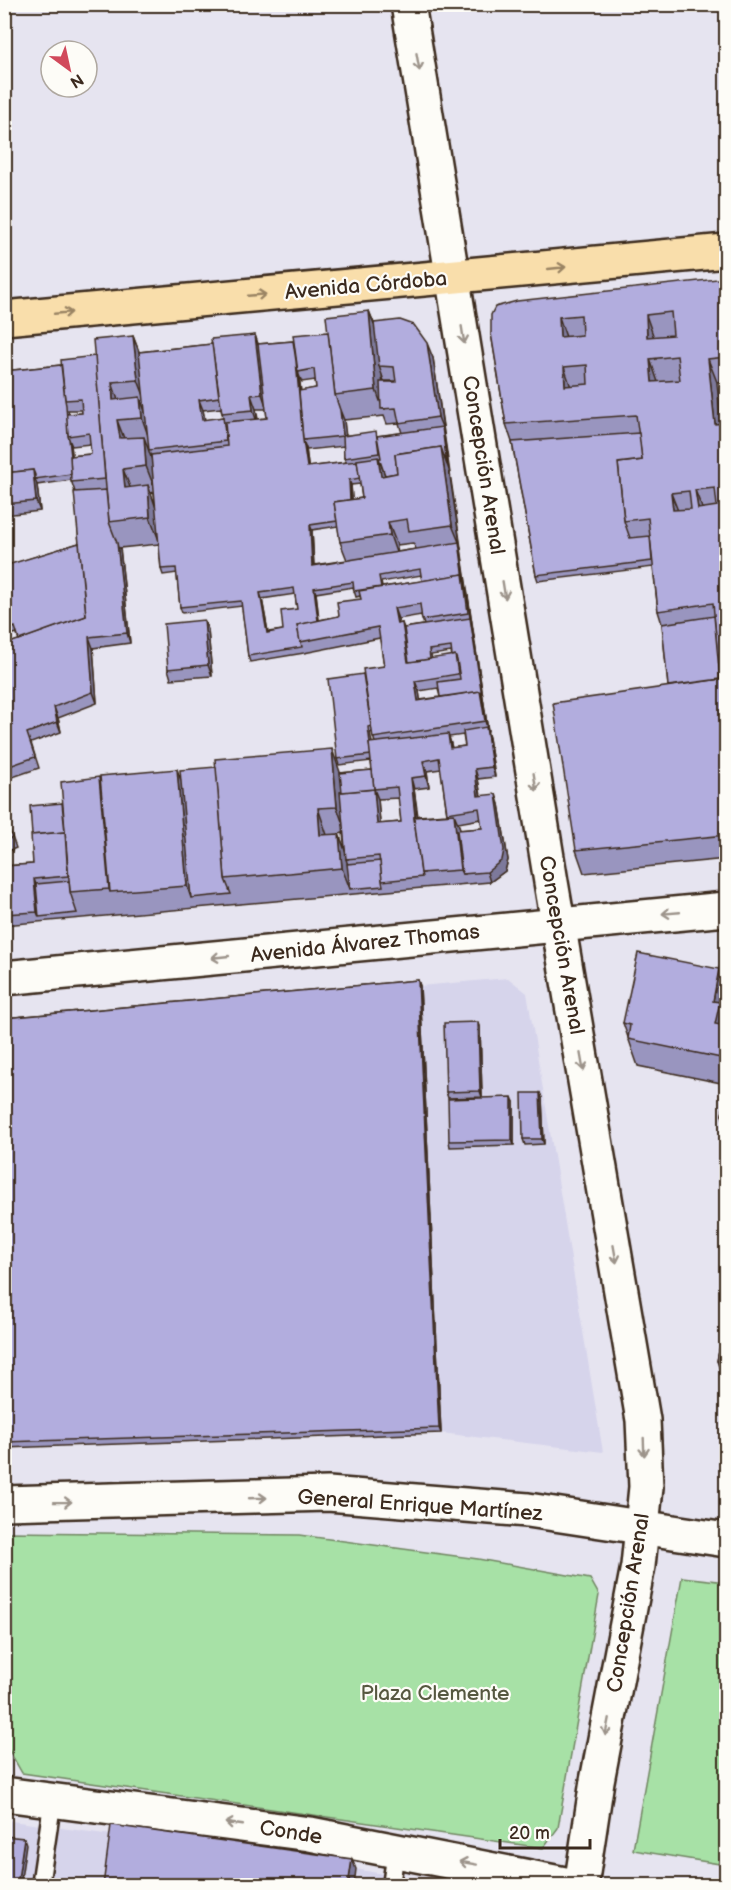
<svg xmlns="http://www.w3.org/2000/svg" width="731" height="1890" viewBox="0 0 731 1890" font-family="'Balsamiq Sans',sans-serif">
  <rect width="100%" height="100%" fill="#e6e4f0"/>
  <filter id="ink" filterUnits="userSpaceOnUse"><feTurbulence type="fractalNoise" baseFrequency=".0167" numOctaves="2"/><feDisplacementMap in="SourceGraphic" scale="12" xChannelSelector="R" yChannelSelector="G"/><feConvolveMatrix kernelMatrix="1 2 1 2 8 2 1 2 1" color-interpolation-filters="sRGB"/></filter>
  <g filter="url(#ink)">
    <!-- built -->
    <g fill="#d6d4eb">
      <polygon points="508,978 527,993 603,1452 441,1433 4,1024"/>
      <polygon points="4,1820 356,1869 442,1885 5,1885"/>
    </g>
    <!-- green -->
    <g fill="#a7e1a6" stroke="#718662" stroke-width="1.5">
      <polygon points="7,1532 299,1535 478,1559 590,1579 599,1595 558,1828 543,1848 22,1773 5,1743"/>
      <polygon points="682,1577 726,1582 726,1865 633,1850"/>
    </g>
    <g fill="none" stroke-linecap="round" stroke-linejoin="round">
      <!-- lane casing -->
      <g stroke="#3b2a1e" stroke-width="21">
        <g id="lane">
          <polyline points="40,1886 53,1798"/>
          <polyline points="391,1886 396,1850"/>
        </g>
      </g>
      <!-- street casing -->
      <g stroke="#3b2a1e" stroke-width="38">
        <g id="street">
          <polyline points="408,4 551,882 643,1420 646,1487 638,1566 597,1781 581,1886"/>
          <polyline points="4,1503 328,1494 528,1510 726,1540"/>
          <polyline points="4,1794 310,1834 575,1886"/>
        </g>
      </g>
      <!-- secondary casing -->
      <g stroke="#3b2a1e" stroke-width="38">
        <polyline id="secondary" points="4,978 726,909"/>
      </g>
      <!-- primary casing -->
      <g stroke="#3b2a1e" stroke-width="38">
        <polyline id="primary" points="4,318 726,251"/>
      </g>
      <!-- lane -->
      <use href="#lane" stroke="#fdfcf7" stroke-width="16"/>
      <!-- street -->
      <use href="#street" stroke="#fdfcf7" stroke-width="33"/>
      <!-- secondary -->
      <use href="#secondary" stroke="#fdfcf7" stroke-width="33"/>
      <!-- primary -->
      <use href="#primary" stroke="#f9deab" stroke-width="33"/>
    </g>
    <!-- wall -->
    <g fill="#9995bf" stroke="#3b2a1e" stroke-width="1.5" fill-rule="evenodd">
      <polygon points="726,278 726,381 717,382 721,423 726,423 726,859 584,873 576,850 668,686 662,624 658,611 653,567 538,581 536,575 512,442 506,424 491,333"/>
      <path d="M369,311L374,323L433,358L488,731H487L489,738L495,777L478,779L481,796L499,804L508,860L505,871L490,882L4,925V866L33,864L32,835L62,803L101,782L181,781L341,773L372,770L371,761L339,765L337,759L363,674L384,666L380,638L304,653L250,662L248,656L242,606L182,613L180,607L177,573L163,575L161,569L159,544L120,548L130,643L93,648L97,703L58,718L61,732L31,743L39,768L4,780V645L19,640L17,633L4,637V540L9,565L79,543L75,492L71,480L37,485L40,511L4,515V371L61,365L95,356L133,336L139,352L212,344L255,335L258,344L293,341L328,332ZM299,375L302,382L315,380L316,388L301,391ZM382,375L384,381H396V382H383ZM221,408L223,417L205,420L203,410ZM256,409H266L267,418L258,419ZM68,410H82V413L69,414ZM384,416L387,424L399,423L402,433L377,436L345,435L344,420ZM71,444L72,446L90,444L91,454L72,456ZM344,446V458L346,462L308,467L306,449L307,450ZM360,484L362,498L352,500L351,485ZM154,492L155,506L151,493ZM338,526L340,542L347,560L314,565L312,530ZM413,543L416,549L397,552V545ZM421,575L422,581L382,587L381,582ZM353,587L356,597L360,596L361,599L339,616L319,620L316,593ZM295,594L297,609L283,630L268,632L262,599ZM421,615L424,625L404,628L402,623L399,624L398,619ZM451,652L452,656L432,659L431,655ZM438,688L440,697L420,700L419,691ZM370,732H372L375,743H372ZM463,735L465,746L452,748L449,737ZM441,769L447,814L418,816L414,789L429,787L427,771ZM399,798L401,822L380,824L378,799ZM481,819L482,828L460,830L458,823ZM343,833L345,850L339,834Z"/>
      <polygon points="208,630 212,676 171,679 168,669"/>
      <polygon points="4,814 16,848 4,853"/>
      <polygon points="418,980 420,986 441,1433 4,1448 4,1018"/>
      <polygon points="725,1017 726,1021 726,1084 638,1066 623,1023"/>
      <polygon points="480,1027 482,1097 448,1098 446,1092"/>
      <polygon points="540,1093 542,1098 544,1144 525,1145 523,1139"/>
      <polygon points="726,1095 726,1126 722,1115"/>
      <polygon points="514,1102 514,1145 450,1147 449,1141"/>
      <polygon points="726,1317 726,1387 717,1361"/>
    </g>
    <!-- shaded-wall -->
    <g fill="#7d799b" stroke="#3b2a1e" stroke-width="1.5">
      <polygon points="369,311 379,337 379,366 382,375 385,409 383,409 376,390"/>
      <polygon points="646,315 654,338 656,360 647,337"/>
      <polygon points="559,317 567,340 560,337"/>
      <polygon points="255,335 260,350 267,409 262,394"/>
      <polygon points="133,336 143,362 148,406 138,380"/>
      <polygon points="294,340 299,375 305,440 304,440"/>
      <polygon points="427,343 433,358 449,470 447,465 442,427 438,417"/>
      <polygon points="650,359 658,382 652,382"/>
      <polygon points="708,359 717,382 723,447 715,424"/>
      <polygon points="564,367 572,390 565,386"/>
      <polygon points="112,382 121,409 113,400"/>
      <polygon points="251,395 256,409 258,425 253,410"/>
      <polygon points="140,397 149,423 151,444 142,418"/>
      <polygon points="199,400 203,410 206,430 202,420"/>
      <polygon points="340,410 344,420 347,446 343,436"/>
      <polygon points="117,420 127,446 120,438"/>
      <polygon points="144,437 153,463 156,492 146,466"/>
      <polygon points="69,439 71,444 74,479 72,474"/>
      <polygon points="304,443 306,448 309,472 307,467"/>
      <polygon points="441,447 449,470 488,731 485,721 459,542 452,525"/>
      <polygon points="378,457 387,480 381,476"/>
      <polygon points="123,469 133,495 125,488"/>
      <polygon points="33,470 37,479 35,479 37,485 40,511 36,501"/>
      <polygon points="349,480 351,485 354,524 352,518"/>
      <polygon points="148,485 157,511 160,543 150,517"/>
      <polygon points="695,490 704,513 698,509"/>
      <polygon points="671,493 680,516 673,510"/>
      <polygon points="388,522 397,545 398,558 390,535"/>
      <polygon points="310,525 312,530 314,571 312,566"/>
      <polygon points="4,540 10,571 4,554"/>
      <polygon points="117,543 118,548 120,548 130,643 127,633"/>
      <polygon points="314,588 316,593 320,631 318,626"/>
      <polygon points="260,593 262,599 269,638 267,633"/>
      <polygon points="394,608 398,619 400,634 397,624"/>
      <polygon points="204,620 208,630 212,676 208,665"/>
      <polygon points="89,637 93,648 97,703 93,692"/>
      <polygon points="415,681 419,691 422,711 418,701"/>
      <polygon points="54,707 58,718 61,732 57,722"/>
      <polygon points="486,727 489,738 495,777 492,767"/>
      <polygon points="448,734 451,744 454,759 450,748"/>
      <polygon points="332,749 341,775 346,833 337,807"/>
      <polygon points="423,761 427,771 429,787 426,776"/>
      <polygon points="177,769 185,792 191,898 187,886"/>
      <polygon points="475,769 478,779 482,806 478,796"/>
      <polygon points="99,777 109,804 110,892 109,889"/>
      <polygon points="411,778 414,789 424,873 422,873"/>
      <polygon points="374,789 378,799 381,834 377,824"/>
      <polygon points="496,794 499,804 508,860 505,871 490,882 487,872"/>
      <polygon points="318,808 327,835 320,835"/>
      <polygon points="454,814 460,828 465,874 462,874 460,870"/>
      <polygon points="339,834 348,859 346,859 349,869 350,889 342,868"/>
      <polygon points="34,879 38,890 39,917 37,912"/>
      <polygon points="719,969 726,989 726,1011 725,1017 726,1021 726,1046 715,1024 713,1001"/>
      <polygon points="418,980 420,986 441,1433 439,1428"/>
      <polygon points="478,1022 480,1027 482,1097 480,1091"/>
      <polygon points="540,1093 542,1098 544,1144 542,1139"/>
      <polygon points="512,1097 514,1102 514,1145 512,1140"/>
      <polygon points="24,1838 26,1844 20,1886 17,1886"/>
      <polygon points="352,1859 356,1869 354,1886 348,1886"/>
    </g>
    <!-- building -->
    <g fill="#b2adde" stroke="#3b2a1e" stroke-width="1.5" fill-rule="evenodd">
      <path d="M726,278V357L708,359L715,424L726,423V835L576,850L553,703L720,679L713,603L658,611L648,518L624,521L618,463L642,460L636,415L506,424L491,333V315L495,307L517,301ZM671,312L673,335L647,337L646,315ZM581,315L582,335L560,337L559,317ZM677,356L680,380L652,382L650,359ZM587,365L588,384L565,386L564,367ZM715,488L717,506L698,509L695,490ZM689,491L691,509L673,510L671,493Z"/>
      <polygon points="369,311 376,390 335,395 326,316"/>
      <polygon points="400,320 414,325 427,343 438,417 399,423 396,408 381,409 380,382 396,382 394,367 379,366 374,323"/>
      <polygon points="328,332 335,395 340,410 343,436 303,440 299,391 316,388 314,369 298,372 293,335"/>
      <polygon points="255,335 262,394 251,395 253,410 222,413 211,339"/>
      <polygon points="133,336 138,380 112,382 113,400 140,397 142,418 117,420 120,438 144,437 146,466 123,469 125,488 148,485 150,517 109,522 93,340"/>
      <path d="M293,341L296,361L303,440L307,467L357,461L360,478L349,480L350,500L334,502L337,521L310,525L312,566L459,542L464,579L463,574L422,581L420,569L379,576L381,587L354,591L353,582L314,588L318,621L297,625L302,647L248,656L241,601L180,607L176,568L161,569L151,455L227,446L225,422L267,418L258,344ZM294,588L297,609L281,611L283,630L267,633L260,593Z"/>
      <polygon points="212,344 219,397 199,400 202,420 223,417 226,441 149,450 139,352"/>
      <polygon points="95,356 105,479 71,482 70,456 91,454 89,433 68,436 66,414 82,413 81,399 65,400 61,360"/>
      <polygon points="61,365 65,400 66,405 68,436 69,439 71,456 70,456 71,474 35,479 35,475 33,470 4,473 4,371"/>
      <polygon points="442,427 447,465 441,447 395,454 397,473 385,475 379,458 381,458 377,436"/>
      <polygon points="376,431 379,453 344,458 343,436"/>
      <polygon points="639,433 642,460 618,463 624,521 630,538 650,536 652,561 536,575 512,442"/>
      <polygon points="441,447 452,525 409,531 407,519 388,522 390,535 340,542 334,502 362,498 357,460 378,457 381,476 397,473 395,454"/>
      <polygon points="33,470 36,501 4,504 4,473"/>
      <polygon points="106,490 109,522 117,543 127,633 89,637 93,692 54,707 57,722 27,733 35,757 4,768 4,645 86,616 74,492"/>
      <polygon points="79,543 86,616 19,640 15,627 4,631 4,566"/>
      <polygon points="463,574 468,613 422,620 420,604 394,608 397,624 402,623 408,662 455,655 458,674 415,681 418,701 480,691 485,721 373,738 363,669 384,666 378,627 300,642 297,625 339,616 337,602 361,599 359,591"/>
      <polygon points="714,616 720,679 668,686 662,624"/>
      <polygon points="470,618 482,696 480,691 440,697 438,682 460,679 457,660 455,655 452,656 451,647 429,650 430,659 409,662 404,628"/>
      <polygon points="204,620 208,665 168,669 164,624"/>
      <polygon points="363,674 371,726 368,727 370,743 369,743 371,755 337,759 328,679"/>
      <path d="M486,727L492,767L475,769L478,796L496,794L504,850L502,860L487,872L462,874L457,830L482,828L479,808L447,813L439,758L423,761L426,776L411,778L415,816L414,817L421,873L422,877L382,881L379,856L346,859L340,792L374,789L369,743L448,734L450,748L465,746L463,731ZM397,787L401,822L377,824L374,789Z"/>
      <polygon points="332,749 337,807 318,808 320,835 339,834 342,868 225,879 215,759"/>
      <polygon points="216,767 225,879 231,894 191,898 180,770"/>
      <polygon points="177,769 187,886 110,892 100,776"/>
      <polygon points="372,770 374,789 342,792 340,773"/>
      <polygon points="99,777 109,889 70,892 61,782"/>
      <polygon points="62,803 65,832 32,835 30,806"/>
      <polygon points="454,814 460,870 421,873 414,817"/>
      <polygon points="4,815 12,838 4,841"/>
      <polygon points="65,832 68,876 34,879 37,912 4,914 4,866 33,864 31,835"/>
      <polygon points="380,861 382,881 383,886 350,889 347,864"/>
      <polygon points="69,881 70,892 77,913 39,917 36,884"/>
      <polygon points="638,953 719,969 713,1001 720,1002 715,1024 726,1026 726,1059 628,1039 630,1025 623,1023"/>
      <polygon points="418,980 439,1428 4,1442 4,1018"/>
      <polygon points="478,1022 480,1091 446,1092 444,1023"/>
      <polygon points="522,1093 540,1093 542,1139 523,1139"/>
      <polygon points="726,1095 726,1116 722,1115"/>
      <polygon points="512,1097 512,1140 449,1141 448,1099"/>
      <polygon points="726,1317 726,1363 717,1361"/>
      <polygon points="111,1825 352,1859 348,1886 103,1886"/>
      <polygon points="4,1836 24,1838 17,1886 4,1886"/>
    </g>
    <!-- one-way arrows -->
    <defs><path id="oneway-shaft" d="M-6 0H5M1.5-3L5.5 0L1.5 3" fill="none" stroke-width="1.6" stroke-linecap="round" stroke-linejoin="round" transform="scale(1.5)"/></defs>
    <g stroke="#9c938a">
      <use href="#oneway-shaft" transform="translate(418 62) rotate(80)"/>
      <use href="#oneway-shaft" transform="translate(463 335) rotate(81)"/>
      <use href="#oneway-shaft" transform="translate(504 590) rotate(81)"/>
      <use href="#oneway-shaft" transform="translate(535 782) rotate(81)"/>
      <use href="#oneway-shaft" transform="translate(671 913) rotate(175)"/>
      <use href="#oneway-shaft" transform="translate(220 957) rotate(174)"/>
      <use href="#oneway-shaft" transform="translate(582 1062) rotate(80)"/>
      <use href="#oneway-shaft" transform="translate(615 1254) rotate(80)"/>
      <use href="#oneway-shaft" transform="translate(644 1447) rotate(88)"/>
      <use href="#oneway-shaft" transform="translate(258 1498) rotate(-2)"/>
      <use href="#oneway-shaft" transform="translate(63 1502) rotate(-1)"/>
      <use href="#oneway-shaft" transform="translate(607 1727) rotate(101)"/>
      <use href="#oneway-shaft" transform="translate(234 1824) rotate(-172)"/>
      <use href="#oneway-shaft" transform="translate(468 1863) rotate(-170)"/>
    </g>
    <g stroke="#9a8464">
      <use href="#oneway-shaft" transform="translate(557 268) rotate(-6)"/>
      <use href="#oneway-shaft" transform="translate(257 295) rotate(-5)"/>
      <use href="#oneway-shaft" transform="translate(63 313) rotate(-5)"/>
    </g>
  </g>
  <g text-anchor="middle" stroke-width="4.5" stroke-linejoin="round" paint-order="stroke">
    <!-- street labels -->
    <g font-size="21" fill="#3b2a1e" stroke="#fdfcf7">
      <text transform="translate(366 285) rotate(-5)" y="7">Avenida Córdoba</text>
      <text transform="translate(484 465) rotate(81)" y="7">Concepción Arenal</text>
      <text transform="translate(365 943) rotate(-6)" y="7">Avenida Álvarez Thomas</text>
      <text transform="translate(562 945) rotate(80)" y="7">Concepción Arenal</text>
      <text transform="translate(420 1505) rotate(4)" y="7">General Enrique Martínez</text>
      <text transform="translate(628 1603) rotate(-81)" y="7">Concepción Arenal</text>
      <text transform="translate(291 1832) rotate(9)" y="7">Conde</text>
    </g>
    <!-- park labels -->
    <g font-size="21" fill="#565840" stroke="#fdfcf7">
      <text x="435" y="1700">Plaza Clemente</text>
    </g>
  </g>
  <!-- margin -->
  <rect width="731" height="1890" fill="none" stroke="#fdfcf7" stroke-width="24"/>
  <rect x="12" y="12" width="707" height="1866" fill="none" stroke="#3b2a1e" stroke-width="2" filter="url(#ink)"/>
  <!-- north arrow -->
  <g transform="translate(69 69) rotate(147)"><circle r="28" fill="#fdfcf7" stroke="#afa8a0" stroke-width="1.5"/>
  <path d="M0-4.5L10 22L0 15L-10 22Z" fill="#d1495b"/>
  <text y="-9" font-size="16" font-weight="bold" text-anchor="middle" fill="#3b2a1e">N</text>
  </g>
  <!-- scale -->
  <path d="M500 1839v9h90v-9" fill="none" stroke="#3b2a1e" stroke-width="3"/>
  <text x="509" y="1839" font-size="18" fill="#3b2a1e" stroke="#fdfcf7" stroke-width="4.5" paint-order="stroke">20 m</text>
</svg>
